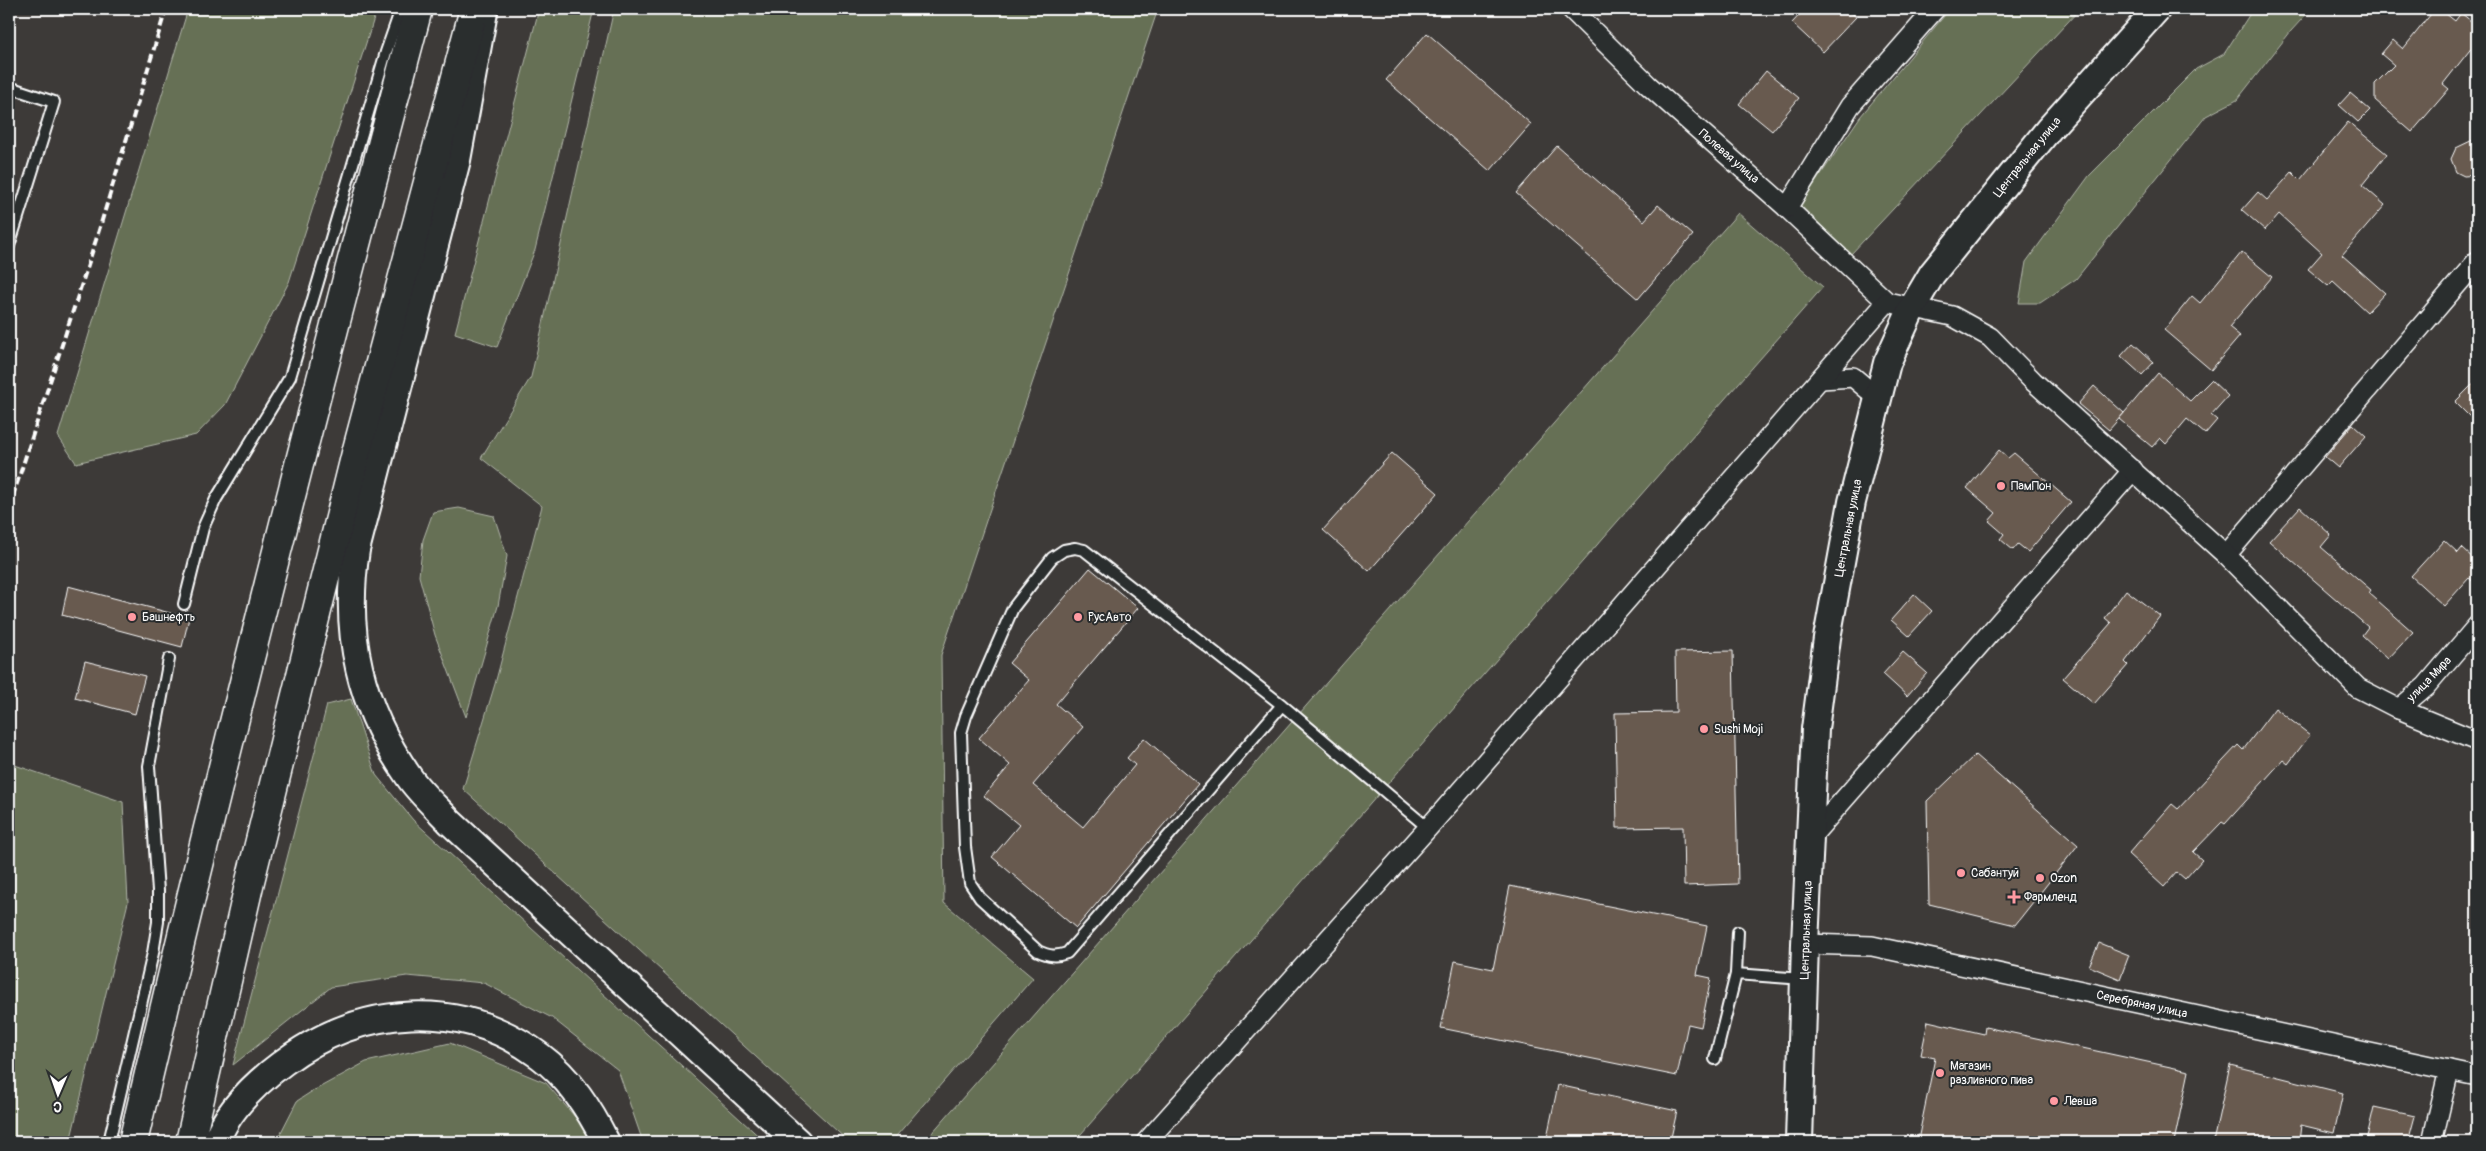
<svg xmlns="http://www.w3.org/2000/svg" width="2486" height="1151" viewBox="0 0 2486 1151" font-family="Pangolin,sans-serif">
  <rect width="100%" height="100%" fill="#3d3a38"/>
  <filter id="ink" filterUnits="userSpaceOnUse"><feTurbulence type="fractalNoise" baseFrequency=".02" numOctaves="2"/><feDisplacementMap in="SourceGraphic" scale="10" xChannelSelector="R" yChannelSelector="G"/><feConvolveMatrix kernelMatrix="1 2 1 2 8 2 1 2 1" color-interpolation-filters="sRGB"/></filter>
  <g filter="url(#ink)">
    <!-- green -->
    <g fill="#666f55" stroke="#b2b7aa">
      <polygon points="188,9 377,9 289,282 225,405 196,435 76,463 58,436"/>
      <polygon points="539,9 594,9 535,250 497,347 455,333"/>
      <polygon points="614,9 1158,9 941,655 944,903 1033,978 891,1142 849,1142 463,789 495,684 542,506 481,458 531,377"/>
      <polygon points="1950,9 2080,9 1851,254 1800,205 1860,117"/>
      <polygon points="2253,9 2311,9 2291,31 2237,100 2206,116 2076,279 2040,303 2019,303 2026,262 2089,176 2196,69 2224,54"/>
      <polygon points="1738,213 1823,287 1074,1142 924,1142"/>
      <polygon points="459,508 494,516 507,556 498,606 466,717 435,635 419,576 423,540 433,512"/>
      <polygon points="351,699 376,775 413,820 765,1142 643,1142 618,1070 552,1018 484,983 407,976 331,987 233,1065 327,705"/>
      <polygon points="9,763 123,802 128,902 70,1142 9,1142"/>
      <polygon points="450,1043 546,1083 588,1132 590,1142 276,1142 297,1101 311,1092 366,1062"/>
    </g>
    <!-- building -->
    <g fill="#685a4f" stroke="#fff">
      <polygon points="1805,9 1847,9 1856,17 1823,52 1792,23"/>
      <polygon points="2435,9 2440,9 2455,21 2461,13 2477,26 2477,41 2443,84 2449,89 2412,132 2375,100 2375,84 2394,65 2381,54 2393,40 2403,49"/>
      <polygon points="1427,33 1531,124 1490,171 1386,80"/>
      <polygon points="1766,71 1799,98 1772,131 1739,104"/>
      <polygon points="2350,93 2370,110 2358,122 2339,105"/>
      <polygon points="2348,122 2387,154 2362,185 2385,205 2342,255 2385,293 2367,312 2333,281 2328,286 2308,269 2322,253 2279,214 2265,230 2242,210 2258,192 2267,200 2292,172 2300,180"/>
      <polygon points="2477,138 2477,175 2464,176 2456,172 2451,159 2456,148"/>
      <polygon points="1557,146 1644,221 1658,205 1693,235 1638,299 1516,193"/>
      <polygon points="2242,252 2272,277 2229,327 2240,336 2211,370 2164,330 2192,296 2200,303"/>
      <polygon points="2133,343 2154,362 2142,375 2121,356"/>
      <polygon points="2158,373 2190,401 2211,380 2228,396 2211,415 2217,420 2205,434 2187,419 2166,444 2160,438 2152,447 2119,419"/>
      <polygon points="2477,380 2477,424 2455,402"/>
      <polygon points="2094,386 2124,413 2109,430 2078,404"/>
      <polygon points="2353,424 2366,436 2338,468 2325,457"/>
      <polygon points="1999,450 2008,458 2014,453 2071,502 2028,552 2018,544 2013,550 2000,539 2004,534 1989,521 1996,513 1967,488"/>
      <polygon points="1392,453 1438,493 1369,571 1323,530"/>
      <polygon points="2300,507 2331,535 2321,547 2371,590 2369,593 2413,632 2388,659 2362,635 2368,627 2269,541"/>
      <polygon points="2444,540 2458,553 2462,548 2477,562 2477,585 2469,578 2444,606 2411,576"/>
      <polygon points="1090,568 1138,608 1056,704 1083,727 1033,785 1083,827 1135,765 1127,758 1144,738 1198,784 1076,928 992,857 1019,825 984,796 1010,765 979,738 1029,680 1009,663"/>
      <polygon points="68,586 189,618 182,647 62,615"/>
      <polygon points="2126,590 2160,616 2125,662 2128,665 2094,704 2063,678 2111,623 2105,618"/>
      <polygon points="1914,594 1932,611 1909,636 1891,620"/>
      <polygon points="1733,651 1738,884 1684,886 1683,827 1617,828 1615,713 1676,712 1675,652"/>
      <polygon points="1903,652 1927,673 1907,696 1883,674"/>
      <polygon points="85,661 145,676 135,714 75,698"/>
      <polygon points="2275,708 2310,735 2288,764 2283,760 2225,824 2222,822 2193,852 2202,860 2185,879 2177,872 2164,887 2128,854 2172,804 2178,809 2238,745 2243,750"/>
      <polygon points="1975,755 2078,845 2015,925 1929,904 1927,801"/>
      <polygon points="1510,886 1707,926 1697,975 1711,978 1701,1027 1688,1024 1677,1076 1441,1028 1455,961 1493,969"/>
      <polygon points="2099,943 2129,955 2120,979 2089,966"/>
      <polygon points="1928,1021 1984,1034 1985,1027 2189,1071 2174,1142 1928,1142 1918,1140 1935,1058 1921,1055"/>
      <polygon points="2230,1065 2343,1093 2334,1133 2301,1125 2299,1142 2213,1142"/>
      <polygon points="1558,1085 1677,1111 1670,1142 1546,1142"/>
      <polygon points="2374,1107 2415,1116 2408,1142 2387,1142 2367,1137"/>
    </g>
    <g fill="none" stroke-linecap="round" stroke-linejoin="round">
      <!-- lane casing -->
      <g stroke="#fff" stroke-width="14">
        <g id="lane">
          <polyline points="9,87 54,102 9,246"/>
          <polyline points="184,604 203,528 216,499 290,377 386,52 401,9"/>
          <path d="M1282,705L1067,953C1056,957 1049,956 1038,951L980,898L970,883L965,847L961,733L966,716L1013,608L1052,558L1064,550L1075,548L1084,550L1282,705L1428,828"/>
          <polyline points="1736,974 1738,932"/>
          <polyline points="1715,1059 1736,974 1804,979"/>
          <polyline points="109,1142 153,953 158,922 158,891 149,766 169,659"/>
        </g>
      </g>
      <!-- street casing -->
      <g stroke="#fff" stroke-width="22">
        <g id="street">
          <polyline points="1571,9 1648,85 1787,208 1887,302"/>
          <polyline points="1787,208 1850,106 1935,9"/>
          <polyline points="1821,379 1853,377 1878,398"/>
          <polyline points="2226,555 2477,261"/>
          <polyline points="2399,709 2426,686 2477,626"/>
          <polyline points="1810,838 2133,470"/>
          <polyline points="1805,944 1872,946 2477,1076"/>
          <polyline points="1146,1142 1428,828 1887,302 1952,316 1990,337 2033,381 2226,555 2358,688 2399,709 2477,741"/>
          <polyline points="2432,1142 2449,1070"/>
        </g>
      </g>
      <!-- secondary casing -->
      <g stroke="#fff" stroke-width="30">
        <g id="secondary">
          <path d="M484,12L457,160L356,550C343,634 360,707 409,777C420,793 436,807 450,822L798,1142"/>
          <path d="M216,1142C227,1110 257,1082 284,1062C361,1005 460,997 540,1056C570,1078 590,1110 606,1142"/>
          <polyline points="1799,1142 1805,944 1815,729 1827,638 1852,502 1887,363 1912,308 1932,274 2049,129 2157,9"/>
        </g>
      </g>
      <!-- highway casing -->
      <g stroke="#fff" stroke-width="31">
        <g id="highway">
          <path d="M133,1142C221,763 318,385 418,9"/>
          <polyline points="190,1142 250,881 356,453 474,9"/>
        </g>
      </g>
      <!-- lane -->
      <use href="#lane" stroke="#2a2d2e" stroke-width="10"/>
      <!-- street -->
      <use href="#street" stroke="#2a2d2e" stroke-width="19"/>
      <!-- secondary -->
      <use href="#secondary" stroke="#2a2d2e" stroke-width="26"/>
      <!-- highway -->
      <use href="#highway" stroke="#2a2d2e" stroke-width="28"/>
      <!-- rail -->
      <polyline stroke="#fff" stroke-width="4" stroke-dasharray="8 4" stroke-linecap="butt" points="9,508 96,240 166,9"/>
    </g>
  </g>
  <!-- markers -->
  <g fill="#ff9aa2" stroke="#2a2d2e" stroke-width="2">
    <circle cx="2001" cy="486" r="5"/>
    <circle cx="132" cy="617" r="5"/>
    <circle cx="1078" cy="617" r="5"/>
    <circle cx="1704" cy="729" r="5"/>
    <circle cx="1961" cy="873" r="5"/>
    <circle cx="2040" cy="878" r="5"/>
    <path d="M2011.5 889.5h5v5h5v5h-5v5h-5v-5h-5v-5h5z"/>
    <circle cx="1940" cy="1073" r="5"/>
    <circle cx="2054" cy="1101" r="5"/>
  </g>
  <g text-anchor="middle" stroke-width="4" stroke-linejoin="round" paint-order="stroke">
    <!-- street labels -->
    <g font-size="12" fill="#fff" stroke="#2a2d2e">
      <text transform="translate(1729 156) rotate(41)" y="4">Полевая улица</text>
      <text transform="translate(2027 157) rotate(-51)" y="4">Центральная улица</text>
      <text transform="translate(1848 528) rotate(-79)" y="4">Центральная улица</text>
      <text transform="translate(2429 679) rotate(-46)" y="4">улица Мира</text>
      <text transform="translate(1806 930) rotate(-88)" y="4">Центральная улица</text>
      <text transform="translate(2142 1004) rotate(12)" y="4">Серебряная улица</text>
    </g>
    <!-- poi labels -->
    <g font-size="12" fill="#fff" stroke="#2a2d2e" text-anchor="start">
      <text x="2011" y="490">ПамПон</text>
      <text x="142" y="621">Башнефть</text>
      <text x="1088" y="621">РусАвто</text>
      <text x="1714" y="733">Sushi Moji</text>
      <text x="1971" y="877">Сабантуй</text>
      <text x="2050" y="882">Ozon</text>
      <text x="2024" y="901">Фармленд</text>
      <text x="1950" y="1070">Магазин<tspan x="1950" dy="14">разливного пива</tspan></text>
      <text x="2064" y="1105">Левша</text>
    </g>
  </g>
  <!-- margin -->
  <rect width="2486" height="1151" fill="none" stroke="#2a2d2e" stroke-width="30"/>
  <rect x="15" y="15" width="2456" height="1121" fill="none" stroke="#fff" stroke-width="2" filter="url(#ink)"/>
  <!-- north arrow -->
  <g transform="translate(58 1094) rotate(182)" stroke="#2a2d2e" stroke-width="4" paint-order="stroke">
  <path d="M0-4L9 19L0 12L-9 19Z" fill="#ffffff"/>
  <text y="-8" font-size="14" font-weight="bold" text-anchor="middle" fill="#ffffff">С</text>
  </g>
</svg>
